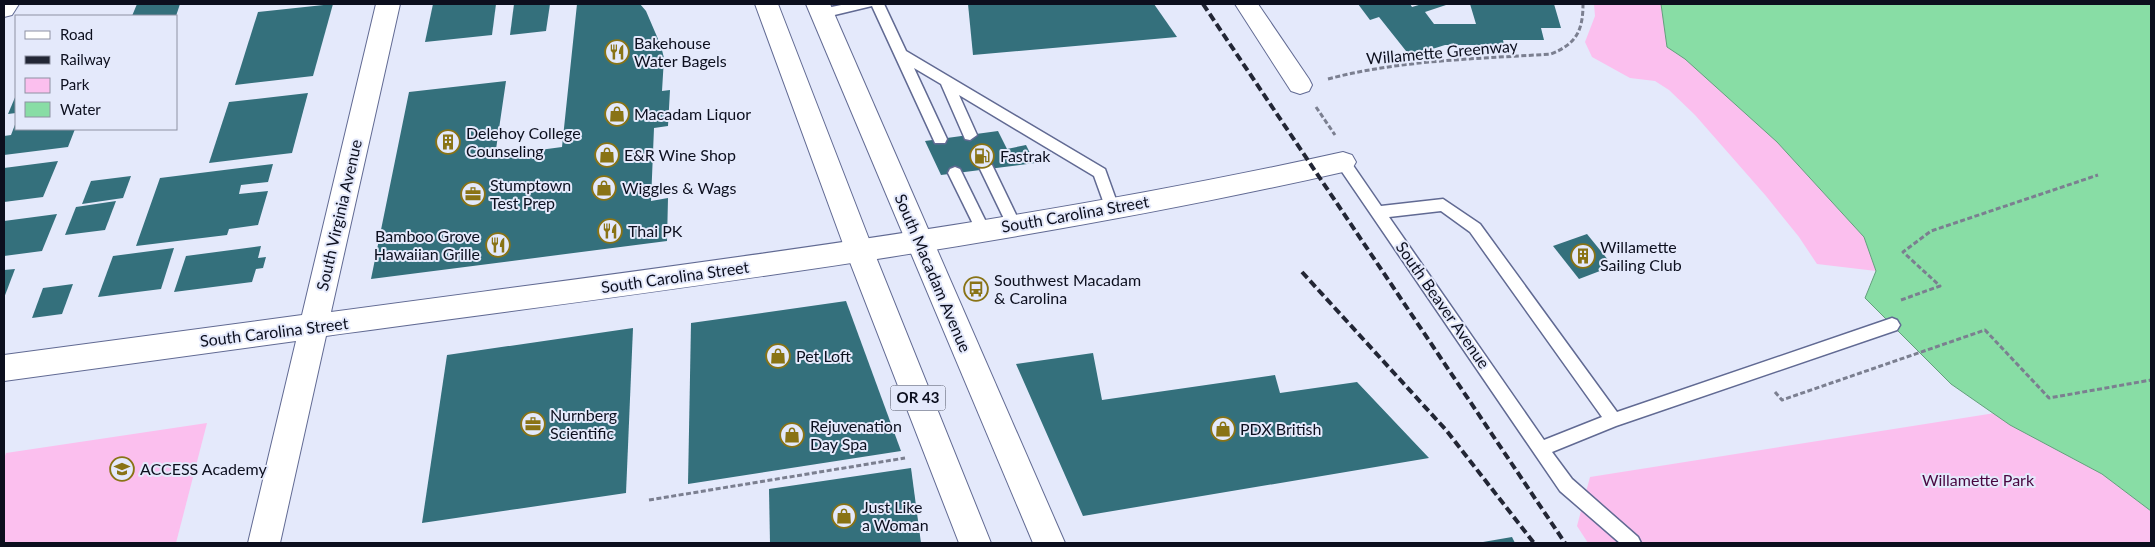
<svg xmlns="http://www.w3.org/2000/svg" width="2155" height="547" viewBox="0 0 2155 547" font-family="Lato,sans-serif">
  <rect width="100%" height="100%" fill="#e4e9fb"/>
  <!-- green -->
  <g fill="#fbbfee">
    <polygon points="1594,4 1661,4 1667,47 1685,59 1777,142 1864,237 1876,271 1817,264 1799,237 1766,196 1695,115 1669,90 1655,81 1630,78 1592,57 1585,42 1595,16"/>
    <polygon points="1995,413 2010,425 2102,474 2151,511 2151,543 1588,543 1577,526 1590,477"/>
    <polygon points="207,423 176,543 4,543 4,459 6,453"/>
  </g>
  <!-- water -->
  <polygon fill="#88dda5" stroke="#639f7c" points="1661,4 2151,4 2151,511 2102,474 2010,425 1951,384 1865,298 1876,271 1864,237 1777,142 1685,59 1667,47"/>
  <!-- building -->
  <g fill="#34707c">
    <polygon points="137,4 180,4 176,16 132,16"/>
    <polygon points="333,4 313,76 235,85 258,12"/>
    <polygon points="433,4 496,4 492,35 425,42"/>
    <polygon points="514,4 550,4 546,31 510,35"/>
    <polygon points="577,4 640,4 646,11 661,46 664,58 662,91 670,90 668,126 654,128 651,201 668,198 667,241 371,279 409,92 506,81 495,156 562,147"/>
    <polygon points="968,4 1154,4 1177,37 973,55"/>
    <polygon points="1358,4 1410,4 1412,7 1422,4 1449,4 1425,12 1434,24 1476,24 1470,4 1554,4 1561,28 1541,28 1544,40 1503,40 1504,45 1445,45 1410,56 1379,17 1370,20"/>
    <polygon points="308,93 292,153 209,163 229,102"/>
    <polygon points="16,95 16,113 8,114"/>
    <polygon points="16,122 16,129 75,129 68,147 4,155 4,136 11,135"/>
    <polygon points="998,131 1007,149 1026,145 1035,163 941,175 925,141"/>
    <polygon points="58,161 43,197 4,202 4,168"/>
    <polygon points="273,164 268,182 241,185 239,194 268,191 258,225 229,229 227,235 136,246 160,178"/>
    <polygon points="131,176 123,198 82,204 91,181"/>
    <polygon points="116,201 105,230 65,235 76,207"/>
    <polygon points="57,214 42,251 4,256 4,221"/>
    <polygon points="1587,234 1613,266 1579,279 1553,246"/>
    <polygon points="261,246 258,258 266,257 263,268 256,269 252,282 174,292 186,256"/>
    <polygon points="174,248 161,289 98,297 113,256"/>
    <polygon points="15,269 4,298 4,270"/>
    <polygon points="73,284 62,314 32,318 43,288"/>
    <polygon points="846,301 901,451 688,484 691,323"/>
    <polygon points="633,328 626,493 422,523 447,355"/>
    <polygon points="1093,353 1102,400 1275,375 1280,393 1357,382 1429,458 1083,516 1016,364"/>
    <polygon points="911,468 921,543 770,543 769,489"/>
    <polygon points="1512,537 1515,543 1483,543 1483,542"/>
  </g>
  <g fill="none" stroke-linecap="round" stroke-linejoin="round">
    <!-- lane casing -->
    <g stroke="#616a93" stroke-width="3">
      <g id="lane">
        <polygon points="846,4 884,4 906,51 1105,169 1119,208 1117,212 1107,212 1094,176 959,95 977,135 970,140 965,139 941,84 914,68 947,139 945,143 935,143 872,6 822,18 816,13 817,10"/>
        <path d="M1343,157L1348,158L1381,206L1443,199L1480,224L1617,412L1892,318L1897,320L1900,325L1897,330L1616,426L1552,452L1572,479L1638,537L1641,543H1620L1560,491L1338,166L1336,162L1338,158ZM1441,211L1470,232L1602,417L1544,440L1389,217Z"/>
        <polygon points="987,164 992,165 994,169 1021,225 1019,229 1009,229 1007,225 980,169 982,165"/>
        <polygon points="955,167 960,169 962,173 990,230 988,234 978,234 976,230 948,173 950,169"/>
      </g>
    </g>
    <!-- street casing -->
    <g stroke="#616a93" stroke-width="2">
      <g id="street">
        <polygon points="4,4 19,4 12,15 4,17"/>
        <path d="M376,4H400L331,312C670,266 1010,226 1343,152L1352,155L1356,162L1352,169L1343,172C1008,248 666,290 326,336L280,543H248L296,341L4,381V355L302,315Z"/>
        <polygon points="1235,4 1258,4 1309,79 1312,85 1309,91 1300,94 1291,91"/>
      </g>
    </g>
    <!-- primary casing -->
    <g stroke="#616a93" stroke-width="2">
      <g id="primary">
        <polygon points="755,4 778,4 874,252 991,543 959,543 846,252"/>
        <polygon points="806,4 830,4 1065,543 1033,543"/>
      </g>
    </g>
    <!-- path -->
    <g stroke="#7b7f90" stroke-width="3" stroke-dasharray="5 2.5" stroke-linecap="butt">
      <path d="M1328,79C1400,60 1476,59 1551,54C1576,44 1583,31 1583,4"/>
      <polyline points="1316,107 1335,135"/>
      <polyline points="1901,300 1940,286 1903,252 1931,231 2098,175"/>
      <polyline points="1775,392 1782,400 1985,330 2049,398 2151,380"/>
      <polyline points="649,500 905,458"/>
    </g>
    <!-- lane -->
    <use href="#lane" fill="#fff" fill-rule="evenodd"/>
    <!-- street -->
    <use href="#street" fill="#fff" fill-rule="evenodd"/>
    <!-- primary -->
    <use href="#primary" fill="#fff" fill-rule="evenodd"/>
    <!-- rail -->
    <g stroke="#222635" stroke-width="4" stroke-dasharray="8 4" stroke-linecap="butt">
      <polyline points="1203,4 1565,543"/>
      <polyline points="1302,272 1446,430 1534,543"/>
    </g>
  </g>
  <!-- icons -->
  <defs>
    <g id="restaurant-ring" transform="scale(1.25)"><circle r="9.5" fill="#e4e9fb" stroke="#897315" stroke-width="1.5"/><path d="M-5-6h1v4h1v-4h1v4h1v-4h1v5L-1.5 .5V6h-2V.5L-5-1ZM5-6V6H3V1.5H1.5Q1.5-4 5-6Z" fill="#897315"/></g>
    <g id="shop-ring" transform="scale(1.25)"><circle r="9.5" fill="#e4e9fb" stroke="#897315" stroke-width="1.5"/><path d="M-5-2.5h2.3a2.7 3.5 0 0 1 5.4 0H5L5.5 6h-11ZM-1.5-2.5h3a1.5 2.3 0 0 0-3 0Z" fill="#897315"/></g>
    <g id="building-ring" transform="scale(1.25)"><circle r="9.5" fill="#e4e9fb" stroke="#897315" stroke-width="1.5"/><path d="M-4-6H4V6H1V3H-1V6H-4ZM-2.5-4.3h1.7v1.8h-1.7ZM.8-4.3h1.7v1.8H.8ZM-2.5-1h1.7V.8h-1.7ZM.8-1h1.7V.8H.8Z" fill="#897315"/></g>
    <g id="fuel-ring" transform="scale(1.25)"><circle r="9.5" fill="#e4e9fb" stroke="#897315" stroke-width="1.5"/><path d="M-5.5-6h7V0h2V4h1.3V-2.5L3-4.5l.8-.8L6-3V5H2.5V1h-1V6h-7ZM-4.2-4.7v3.2H.2V-4.7Z" fill="#897315"/></g>
    <g id="office-ring" transform="scale(1.25)"><circle r="9.5" fill="#e4e9fb" stroke="#897315" stroke-width="1.5"/><path d="M-6-3h4V-5.5h4V-3h4V5H-6ZM-1-4.5V-3h2v-1.5ZM-6 0V1H6V0Z" fill="#897315"/></g>
    <g id="bus-ring" transform="scale(1.25)"><circle r="9.5" fill="#e4e9fb" stroke="#897315" stroke-width="1.5"/><path d="M-5-6H5V4H4V6H2V4H-2V6H-4V4H-5ZM-3.5-4V0h7V-4ZM-3.5 1.2v1.5H-2V1.2ZM2 1.2v1.5H3.5V1.2Z" fill="#897315"/></g>
    <g id="school-ring" transform="scale(1.25)"><circle r="9.5" fill="#e4e9fb" stroke="#897315" stroke-width="1.5"/><path d="M0-5L7-2L0 1L-7-2ZM-4 1L0 2.5L4 1V4Q0 6-4 4Z" fill="#897315"/></g>
  </defs>
  <g fill-rule="evenodd">
    <use href="#restaurant-ring" x="617" y="52"/>
    <use href="#shop-ring" x="617" y="114"/>
    <use href="#building-ring" x="448" y="142"/>
    <use href="#shop-ring" x="607" y="155"/>
    <use href="#fuel-ring" x="982" y="156"/>
    <use href="#shop-ring" x="604" y="188"/>
    <use href="#office-ring" x="473" y="194"/>
    <use href="#restaurant-ring" x="610" y="231"/>
    <use href="#restaurant-ring" x="498" y="245"/>
    <use href="#building-ring" x="1583" y="256"/>
    <use href="#bus-ring" x="976" y="289"/>
    <use href="#shop-ring" x="778" y="356"/>
    <use href="#office-ring" x="533" y="424"/>
    <use href="#shop-ring" x="1223" y="429"/>
    <use href="#shop-ring" x="792" y="435"/>
    <use href="#school-ring" x="122" y="469"/>
    <use href="#shop-ring" x="844" y="516"/>
  </g>
  <g text-anchor="middle" stroke-width="4" stroke-linejoin="round" paint-order="stroke">
    <!-- shield labels -->
    <rect fill="#e4e9fb" stroke="#4d5060" stroke-width="1" x="890.5" y="385.5" width="55" height="25" rx="4"/>
    <g font-size="15" font-weight="bold" fill="#0c0f1e">
      <text x="918" y="403">OR 43</text>
    </g>
    <!-- poi labels -->
    <g font-size="16" fill="#0c0f1e" stroke="#e4e9fb" text-anchor="start">
      <text x="634" y="49">Bakehouse<tspan x="634" dy="18">Water Bagels</tspan></text>
      <text x="634" y="120">Macadam Liquor</text>
      <text x="466" y="139">Delehoy College<tspan x="466" dy="18">Counseling</tspan></text>
      <text x="624" y="161">E&amp;R Wine Shop</text>
      <text x="1000" y="162">Fastrak</text>
      <text x="490" y="191">Stumptown<tspan x="490" dy="18">Test Prep</tspan></text>
      <text x="622" y="194">Wiggles &amp; Wags</text>
      <text x="628" y="237">Thai PK</text>
      <text x="480" y="242" text-anchor="end">Bamboo Grove<tspan x="480" dy="18">Hawaiian Grille</tspan></text>
      <text x="1600" y="253">Willamette<tspan x="1600" dy="18">Sailing Club</tspan></text>
      <text x="994" y="286">Southwest Macadam<tspan x="994" dy="18">&amp; Carolina</tspan></text>
      <text x="796" y="362">Pet Loft</text>
      <text x="550" y="421">Nurnberg<tspan x="550" dy="18">Scientific</tspan></text>
      <text x="810" y="432">Rejuvenation<tspan x="810" dy="18">Day Spa</tspan></text>
      <text x="1240" y="435">PDX British</text>
      <text x="140" y="475">ACCESS Academy</text>
      <text x="862" y="513">Just Like<tspan x="862" dy="18">a Woman</tspan></text>
    </g>
    <!-- street labels -->
    <g font-size="16" fill="#0c0f1e" stroke="#e4e9fb">
      <text transform="translate(1442 52) rotate(-5)" y="6">Willamette Greenway</text>
      <text transform="translate(1075 214) rotate(-10)" y="6">South Carolina Street</text>
      <text transform="translate(339 215) rotate(-77)" y="6">South Virginia Avenue</text>
      <text transform="translate(933 273) rotate(67)" y="6">South Macadam Avenue</text>
      <text transform="translate(675 277) rotate(-8)" y="6">South Carolina Street</text>
      <text transform="translate(1443 305) rotate(55)" y="6">South Beaver Avenue</text>
      <text transform="translate(274 332) rotate(-7)" y="6">South Carolina Street</text>
    </g>
    <!-- park labels -->
    <g font-size="16" fill="#480640" stroke="#e4e9fb">
      <text x="1978" y="486">Willamette Park</text>
    </g>
  </g>
  <!-- border -->
  <rect width="2155" height="547" fill="none" stroke="#0c0f1e" stroke-width="10"/>
  <!-- legend -->
  <rect x="15" y="15" width="162" height="115" fill="#e4e9fb" stroke="#8e92a3"/>
  <rect x="25" y="31" width="25" height="8" fill="#ffffff" stroke="#8e92a3"/>
  <text x="60" y="40" font-size="15" fill="#0c0f1e">Road</text>
  <rect x="25" y="56" width="25" height="8" fill="#222635" stroke="#8e92a3"/>
  <text x="60" y="65" font-size="15" fill="#0c0f1e">Railway</text>
  <rect x="25" y="78" width="25" height="15" fill="#fbbfee" stroke="#8e92a3"/>
  <text x="60" y="90" font-size="15" fill="#0c0f1e">Park</text>
  <rect x="25" y="102" width="25" height="15" fill="#88dda5" stroke="#8e92a3"/>
  <text x="60" y="115" font-size="15" fill="#0c0f1e">Water</text>
</svg>
